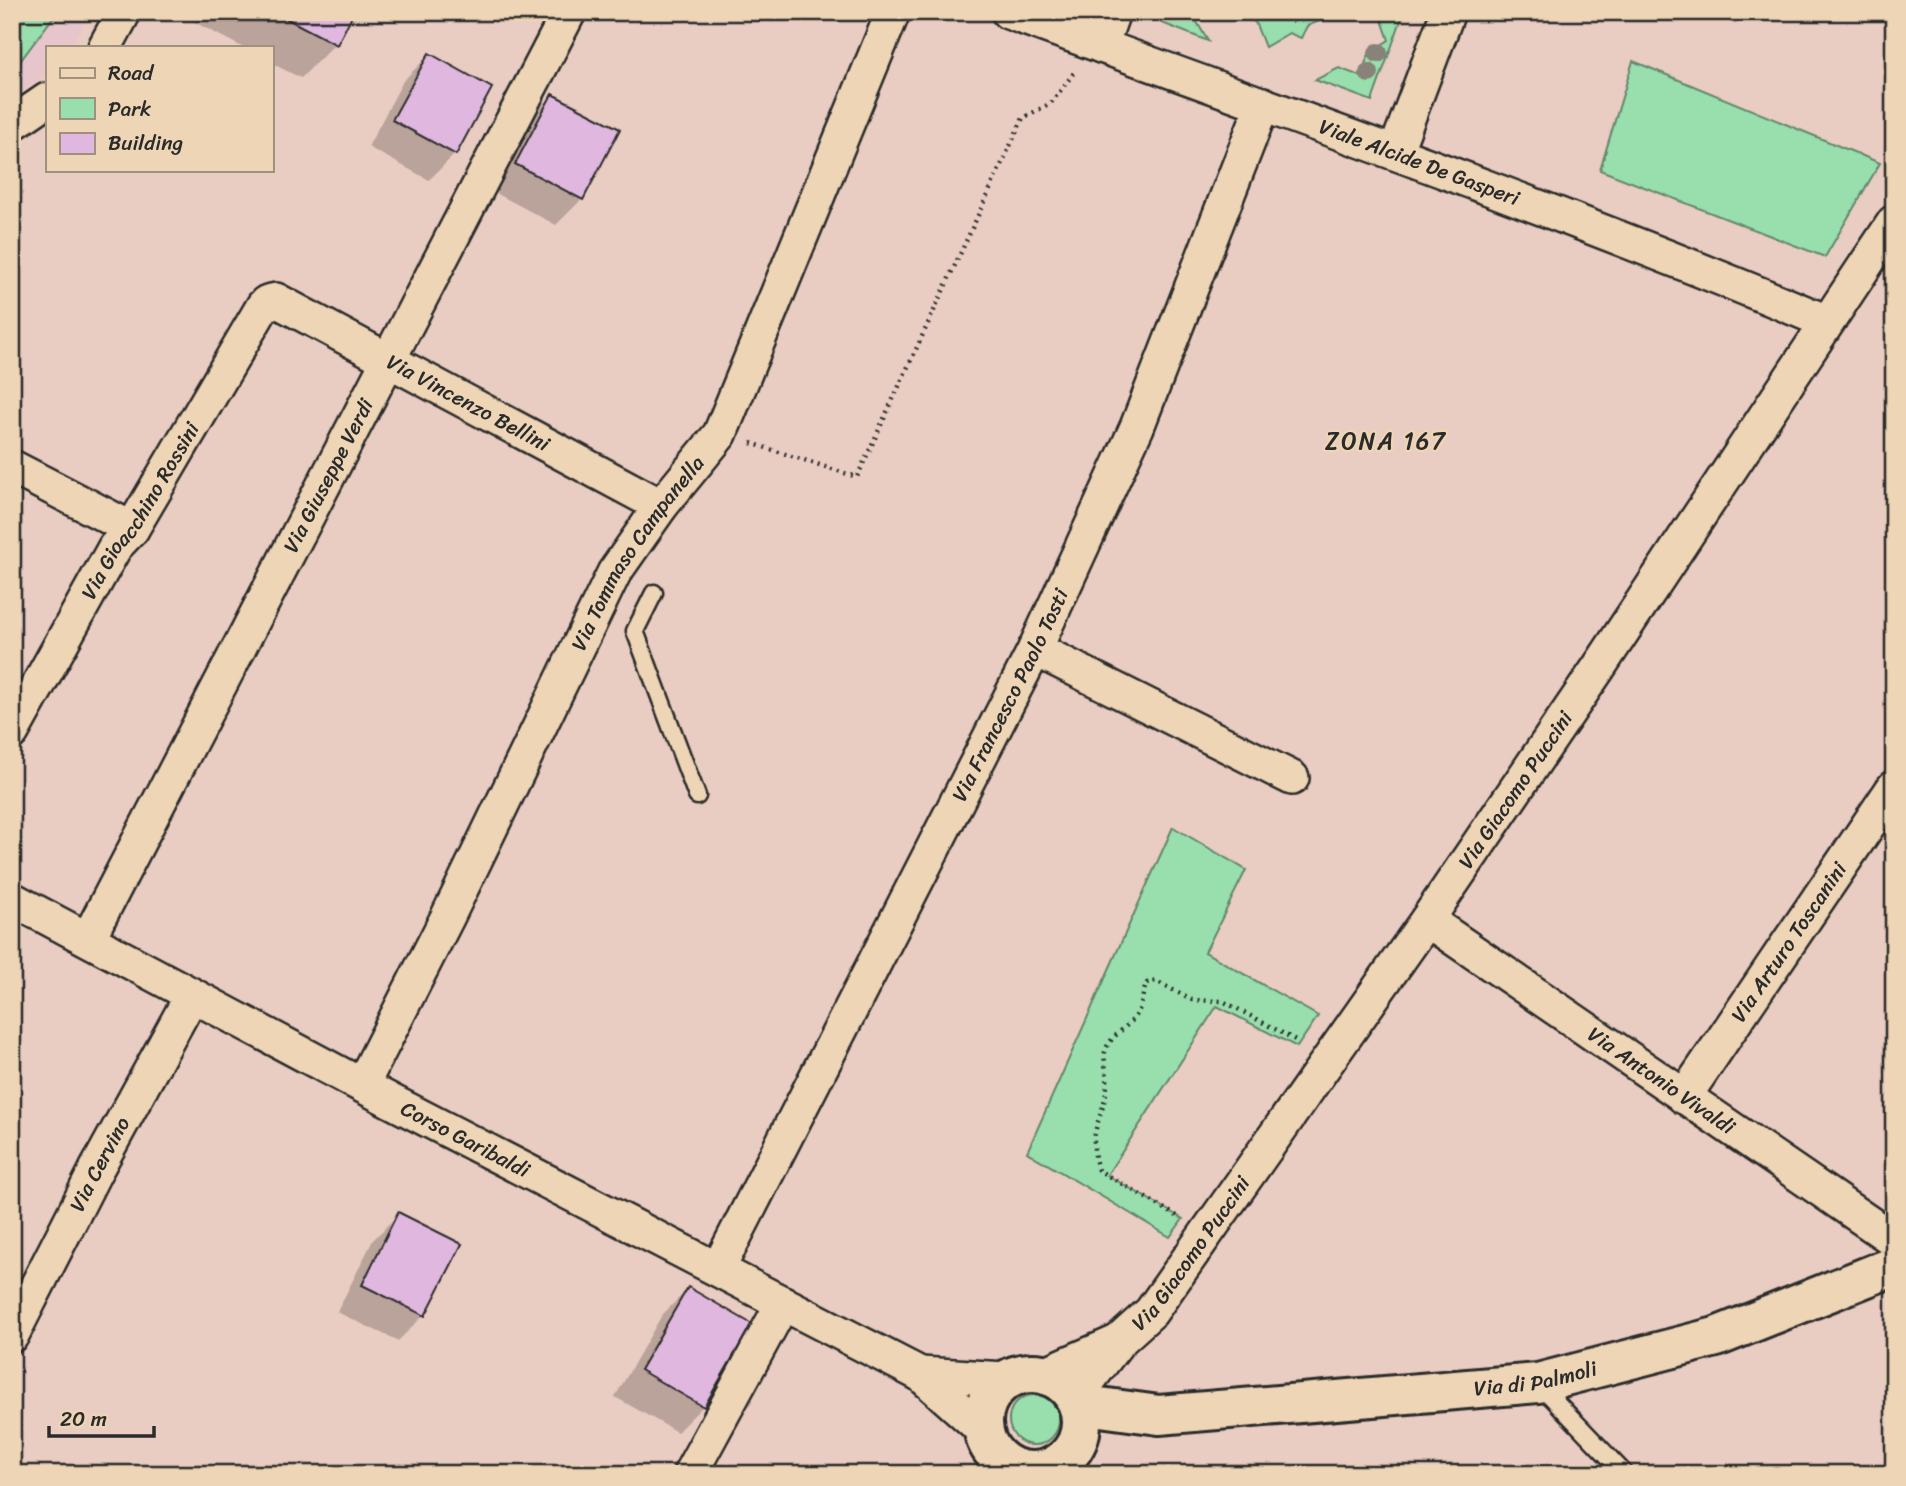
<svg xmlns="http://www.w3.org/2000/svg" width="1906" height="1486" viewBox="0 0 1906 1486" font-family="Sriracha,sans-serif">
  <rect width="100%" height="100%" fill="#e9ccc2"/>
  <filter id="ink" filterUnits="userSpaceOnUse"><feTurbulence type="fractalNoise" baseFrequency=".0143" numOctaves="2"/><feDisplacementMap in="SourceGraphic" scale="14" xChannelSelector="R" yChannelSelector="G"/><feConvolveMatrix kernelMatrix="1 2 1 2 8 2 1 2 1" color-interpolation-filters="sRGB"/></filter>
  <g filter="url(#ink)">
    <!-- built -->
    <polygon fill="#e6c6cb" points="12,12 90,12 69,47 47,47 47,73 12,99"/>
    <!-- green -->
    <g fill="#98dfad" stroke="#62856c" stroke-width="2">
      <polygon points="12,12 57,12 12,72"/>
      <polygon points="1151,12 1191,12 1208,41 1149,18"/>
      <polygon points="1243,12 1288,12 1292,22 1315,12 1330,12 1332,16 1307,26 1301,38 1289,33 1265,47 1255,22 1241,16"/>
      <polygon points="1385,12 1404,12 1372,101 1315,80 1339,68 1360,76 1370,52 1389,40 1382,20"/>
      <polygon points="1633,61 1880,163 1825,257 1600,170"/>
      <polygon points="1173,827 1246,870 1205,952 1318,1016 1297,1047 1217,1006 1107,1175 1183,1219 1170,1237 1027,1152"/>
      <circle cx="1034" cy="1420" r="25"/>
    </g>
    <!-- shadow -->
    <g fill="#0003">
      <polygon points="175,12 352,12 335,44 301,78 271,63 271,47 242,47"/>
      <polygon points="429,55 455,154 429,180 368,147 403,81"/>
      <polygon points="552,96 582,199 556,225 490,190 526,122"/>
      <polygon points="399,1214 459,1245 424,1315 398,1341 337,1312 373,1240"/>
      <polygon points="688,1289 703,1406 677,1432 615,1397 662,1315"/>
    </g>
    <!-- building -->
    <g fill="#e0b7df" stroke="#2b2b2b" stroke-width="2">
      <polygon points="274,12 354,12 337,45"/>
      <polygon points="429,53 492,88 456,155 392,120"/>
      <polygon points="552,94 620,129 583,200 515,164"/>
      <polygon points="398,1212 462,1244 425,1316 362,1285"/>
      <polygon points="688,1287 752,1324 704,1407 640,1370"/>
    </g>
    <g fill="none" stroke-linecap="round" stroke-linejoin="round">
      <!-- lane casing -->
      <g stroke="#2b2b2b" stroke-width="21">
        <g id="lane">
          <polyline points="654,593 635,631 697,796"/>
          <polyline points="1540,1385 1625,1474"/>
        </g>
      </g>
      <!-- street casing -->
      <g stroke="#2b2b2b" stroke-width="38">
        <g id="street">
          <path id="s1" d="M1008,12C1282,112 1558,209 1827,322"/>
          <polyline points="1101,46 1113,12"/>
          <polyline points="105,47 124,12"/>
          <polyline points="12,124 47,100"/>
          <polyline points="1395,153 1448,12"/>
          <polyline points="12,467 132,529"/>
          <polyline points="1035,649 1292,778"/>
          <path id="s2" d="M12,732L115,547L132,529L263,306L267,302L276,300L661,506"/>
          <path id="s3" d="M12,899L393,1102L920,1374L984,1431"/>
          <path id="s4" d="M1427,920L1894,1240"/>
          <path id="s5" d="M88,939L569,12"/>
          <path id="s6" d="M362,1085L448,916L614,573L661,506L720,434L893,12"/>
          <path id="s7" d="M1684,1097L1894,787"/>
          <path id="s8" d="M718,1269L1035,649L1137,427L1263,104"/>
          <path id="s9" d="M12,1335L96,1170L192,995"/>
          <polyline points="920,1374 1006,1379"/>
          <polyline points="1044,1374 1117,1342"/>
          <path id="s10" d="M1075,1398L1119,1341L1151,1312L1427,920L1597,670L1894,222"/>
          <polyline points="690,1474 783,1303"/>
        </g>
      </g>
      <!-- secondary casing -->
      <g stroke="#2b2b2b" stroke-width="44">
        <g id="secondary">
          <circle cx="1032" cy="1422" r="49"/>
          <path id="s11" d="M1078,1404L1159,1415L1538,1383L1716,1337L1894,1266"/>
        </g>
      </g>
      <!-- path -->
      <g stroke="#2b2b2b" stroke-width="4.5" stroke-dasharray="2 5" stroke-linecap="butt">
        <polyline points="751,443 857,477 1023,118 1051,103 1076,70"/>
        <path d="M1177,1216L1098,1170C1086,1129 1104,1120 1107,1085C1108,1074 1103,1062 1105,1052C1109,1036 1128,1028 1137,1014C1142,1006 1142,993 1147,983L1156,981L1192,1000L1223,1001L1299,1042"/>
      </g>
      <!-- lane -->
      <use href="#lane" stroke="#edd5b5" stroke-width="16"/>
      <!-- street -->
      <use href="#street" stroke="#edd5b5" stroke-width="33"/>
      <!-- secondary -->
      <use href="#secondary" stroke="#edd5b5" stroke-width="38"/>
    </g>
    <!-- trees -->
    <g fill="#898279">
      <circle cx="1378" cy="53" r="10"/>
      <circle cx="1369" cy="73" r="10"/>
    </g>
  </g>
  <g text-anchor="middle" stroke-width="5" stroke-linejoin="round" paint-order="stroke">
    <!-- street labels -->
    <g font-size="21" fill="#2b2b2b" stroke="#edd5b5">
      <text dy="7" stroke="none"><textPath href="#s1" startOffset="438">Viale Alcide De Gasperi</textPath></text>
      <text dy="7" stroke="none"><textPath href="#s2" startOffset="728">Via Vincenzo Bellini</textPath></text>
      <text dy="7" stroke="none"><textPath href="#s5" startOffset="522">Via Giuseppe Verdi</textPath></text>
      <text dy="7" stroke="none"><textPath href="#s2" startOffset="256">Via Gioacchino Rossini</textPath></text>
      <text dy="7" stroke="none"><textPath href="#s6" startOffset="600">Via Tommaso Campanella</textPath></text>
      <text dy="7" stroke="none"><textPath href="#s8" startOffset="644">Via Francesco Paolo Tosti</textPath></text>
      <text dy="7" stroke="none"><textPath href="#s10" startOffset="752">Via Giacomo Puccini</textPath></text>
      <text dy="7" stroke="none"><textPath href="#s7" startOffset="187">Via Arturo Toscanini</textPath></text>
      <text dy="7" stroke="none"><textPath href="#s4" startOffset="284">Via Antonio Vivaldi</textPath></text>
      <text dy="7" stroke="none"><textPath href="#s3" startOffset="513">Corso Garibaldi</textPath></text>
      <text dy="7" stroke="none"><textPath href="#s9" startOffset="192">Via Cervino</textPath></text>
      <text dy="7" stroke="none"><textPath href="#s10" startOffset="186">Via Giacomo Puccini</textPath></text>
      <text dy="7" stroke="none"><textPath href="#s11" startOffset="460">Via di Palmoli</textPath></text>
    </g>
    <!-- quarter labels -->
    <g font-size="24" letter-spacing="2" fill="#2b2b2b" stroke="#edd5b5">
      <text x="1386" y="449">ZONA 167</text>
    </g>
  </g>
  <!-- margin -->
  <rect width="1906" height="1486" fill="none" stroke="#edd5b5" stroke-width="42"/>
  <rect x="21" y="21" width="1864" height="1444" fill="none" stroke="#2b2b2b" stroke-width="2.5" filter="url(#ink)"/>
  <!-- legend -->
  <rect x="46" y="46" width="228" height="126" fill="#edd5b5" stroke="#9f917e" stroke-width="2"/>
  <rect x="60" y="68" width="35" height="10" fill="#edd5b5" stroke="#9f917e" stroke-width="2"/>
  <text x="108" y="80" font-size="21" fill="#2b2b2b">Road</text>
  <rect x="60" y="98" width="35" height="21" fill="#98dfad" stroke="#9f917e" stroke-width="2"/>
  <text x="108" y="116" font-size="21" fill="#2b2b2b">Park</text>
  <rect x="60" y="133" width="35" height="21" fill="#e0b7df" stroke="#9f917e" stroke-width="2"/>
  <text x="108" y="150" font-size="21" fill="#2b2b2b">Building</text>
  <!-- scale -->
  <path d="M49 1426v10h105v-10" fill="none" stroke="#2b2b2b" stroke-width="3.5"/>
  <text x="60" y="1426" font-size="21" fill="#2b2b2b" stroke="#edd5b5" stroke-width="5" paint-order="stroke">20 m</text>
</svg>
